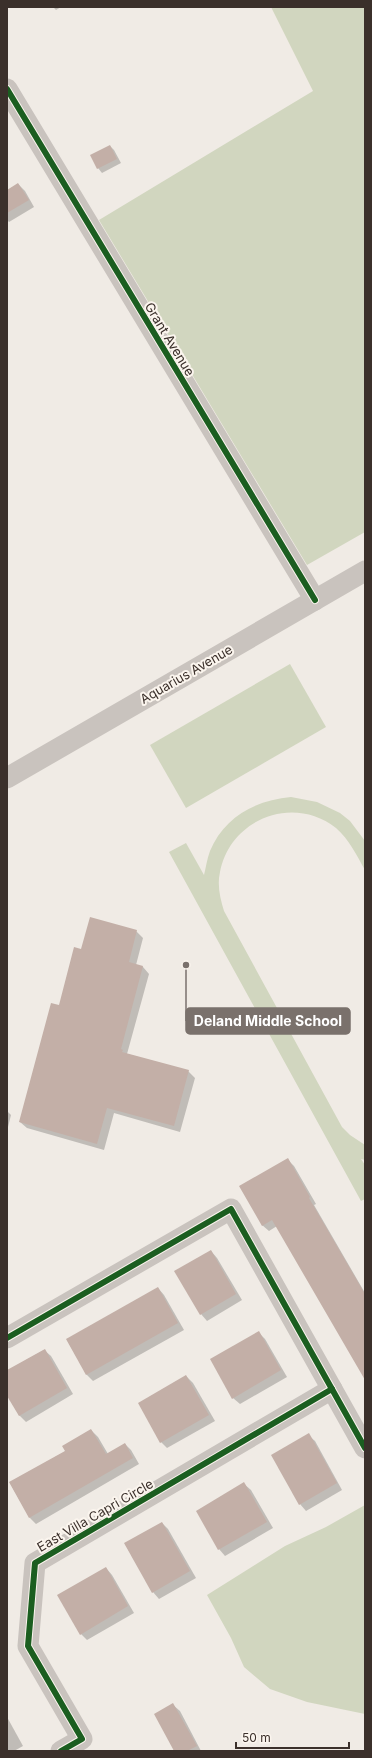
<svg xmlns="http://www.w3.org/2000/svg" width="372" height="1758" viewBox="0 0 372 1758" font-family="Inter,sans-serif">
  <rect width="100%" height="100%" fill="#f0ebe5"/>
  <!-- green -->
  <g fill="#d1d6bf">
    <polygon points="271,7 365,7 365,532 307,565 99,220 313,91"/>
    <polygon points="290,664 326,727 186,808 150,745"/>
    <path d="M291,797L317,802L340,813L350,821L365,841V870C357,856 349,839 336,828C293,794 230,819 220,872C217,885 220,898 224,911L342,1127L350,1135L365,1145V1160L361,1159L365,1165V1199L361,1201L169,852L186,843L204,875C206,867 207,859 210,851C224,817 256,800 291,797Z"/>
    <polygon points="365,1505 365,1714 307,1702 270,1689 244,1667 231,1638 207,1595 285,1546 326,1527"/>
  </g>
  <!-- shadow -->
  <g fill="#0003">
    <polygon points="53,7 61,7 56,10"/>
    <polygon points="110,146 114,150 121,163 102,173 98,168"/>
    <polygon points="18,184 25,191 34,207 9,222 7,220 7,191"/>
    <polygon points="136,931 143,938 136,965 143,967 149,974 127,1054 188,1071 195,1078 180,1132 114,1113 104,1150 27,1128 20,1122 59,1007 82,951"/>
    <polygon points="7,1111 11,1115 7,1131"/>
    <polygon points="287,1159 294,1166 316,1204 314,1205 365,1293 365,1378 277,1226 269,1231 262,1225"/>
    <polygon points="211,1251 217,1258 242,1300 207,1321 201,1314"/>
    <polygon points="158,1288 164,1295 184,1330 93,1381 87,1375 67,1340"/>
    <polygon points="258,1332 265,1339 287,1377 240,1404 233,1398"/>
    <polygon points="44,1350 51,1356 73,1394 26,1422 19,1415 7,1394 7,1371"/>
    <polygon points="186,1376 193,1383 215,1421 167,1448 161,1442"/>
    <polygon points="91,1430 98,1437 108,1454 125,1444 131,1450 139,1464 36,1524 30,1518 10,1483 66,1451"/>
    <polygon points="308,1435 315,1441 342,1490 306,1511 300,1504"/>
    <polygon points="244,1484 251,1490 273,1528 225,1556 219,1549"/>
    <polygon points="162,1523 168,1529 196,1578 159,1599 153,1592 125,1544"/>
    <polygon points="106,1568 112,1575 134,1613 87,1640 81,1634"/>
    <polygon points="173,1705 180,1711 201,1751 175,1751"/>
    <polygon points="7,1717 23,1746 14,1751 7,1751"/>
  </g>
  <!-- building -->
  <g fill="#c3afa7">
    <polygon points="110,145 117,159 97,169 90,155"/>
    <polygon points="18,183 29,200 7,213 7,190"/>
    <polygon points="90,917 137,930 129,962 143,966 121,1049 123,1050 122,1052 189,1070 174,1126 107,1108 97,1144 19,1122 51,1003 59,1005 74,947 81,949"/>
    <polygon points="288,1158 310,1197 309,1198 365,1294 365,1380 272,1220 262,1226 239,1186"/>
    <polygon points="211,1250 236,1294 200,1315 174,1271"/>
    <polygon points="158,1287 178,1323 86,1375 66,1339"/>
    <polygon points="259,1331 281,1370 232,1399 210,1359"/>
    <polygon points="45,1349 67,1388 19,1416 7,1396 7,1370"/>
    <polygon points="186,1375 209,1415 160,1443 138,1403"/>
    <polygon points="91,1429 106,1454 125,1443 133,1458 29,1518 9,1482 65,1451 62,1446"/>
    <polygon points="309,1433 337,1483 299,1505 271,1455"/>
    <polygon points="244,1482 267,1522 218,1550 196,1511"/>
    <polygon points="162,1522 190,1571 152,1593 124,1543"/>
    <polygon points="106,1567 128,1606 80,1635 57,1595"/>
    <polygon points="173,1703 197,1746 187,1751 174,1751 154,1714"/>
  </g>
  <g fill="none" stroke-linecap="round" stroke-linejoin="round">
    <!-- minor -->
    <g stroke="#c9c3be" stroke-width="21">
      <polyline points="7,89 315,600"/>
      <polyline points="7,778 365,571"/>
      <polyline points="7,1338 231,1209 365,1448"/>
      <polyline points="61,1751 82,1739 28,1646 35,1563 332,1389"/>
    </g>
    <!-- cycleway casing -->
    <g stroke="#fbf5ee" stroke-width="8">
      <g id="cycleway">
        <polyline points="7,89 315,600"/>
        <polyline points="7,1338 231,1209 365,1448"/>
        <polyline points="61,1751 82,1739 28,1646 35,1563 332,1389"/>
      </g>
    </g>
    <!-- cycleway -->
    <use href="#cycleway" stroke="#1b5e20" stroke-width="6"/>
  </g>
  <g text-anchor="middle" stroke-width="4" stroke-linejoin="round" paint-order="stroke">
    <!-- street labels -->
    <g font-size="13" fill="#3b302b" stroke="#fbf5ee">
      <text transform="translate(170 339) rotate(59)" y="5">Grant Avenue</text>
      <text transform="translate(186 674) rotate(-30)" y="5">Aquarius Avenue</text>
      <text transform="translate(95 1515) rotate(-30)" y="5">East Villa Capri Circle</text>
    </g>
  </g>
  <!-- callouts -->
  <path fill="none" stroke="#7a716c" stroke-width="1.5" d="M186 965L186 1021"/>
  <circle fill="#7a716c" stroke="#fbf5ee" stroke-width="1.5" cx="186" cy="965" r="4"/>
  <rect fill="#7a716c" stroke="#7a716c" stroke-width="1.5" x="186" y="1008" width="164" height="26" rx="4"/>
  <g font-size="14" text-anchor="middle" font-weight="bold" fill="#fff">
    <text x="268" y="1026">Deland Middle School</text>
  </g>
  <!-- border -->
  <rect width="372" height="1758" fill="none" stroke="#3b302b" stroke-width="16"/>
  <!-- scale -->
  <path d="M236 1742v6h113v-6" fill="none" stroke="#3b302b" stroke-width="2"/>
  <text x="242" y="1742" font-size="12" fill="#3b302b" stroke="#fbf5ee" stroke-width="3" paint-order="stroke">50 m</text>
</svg>
